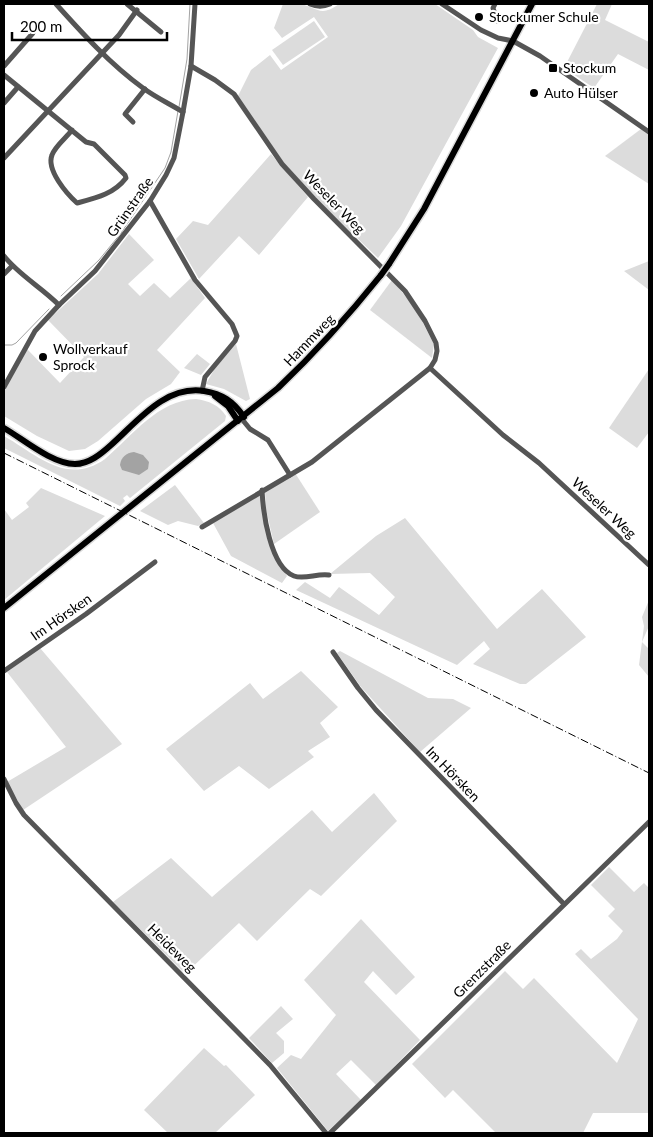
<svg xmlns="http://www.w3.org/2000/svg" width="653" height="1137" viewBox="0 0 653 1137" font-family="Lato,sans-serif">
  <rect width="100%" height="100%" fill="#fff"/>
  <!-- green -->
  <g fill="#dcdcdc">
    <path d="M283,4C288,4 295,3 300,4C317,7 320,18 339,4H435L473,30L478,37L498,48L401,226L378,258L317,200L284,163L238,96L251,70L270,55L281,70L328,37L314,17L282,38L274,28Z"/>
    <polygon points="597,4 612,4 605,20 649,42 649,70 618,54 594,88 564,68"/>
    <polygon points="314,21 325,37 283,65 272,50"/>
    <polygon points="641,129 649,135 649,184 605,156"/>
    <polygon points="271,154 308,197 259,255 239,236 199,279 176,239 193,221 208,225"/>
    <polygon points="129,234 154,260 128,284 140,296 154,283 170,298 191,278 205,298 157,350 180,372 171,384 146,399 98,441 85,449 69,451 37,436 4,416 4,392 27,349 60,383 84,357 48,320 98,274"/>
    <polygon points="649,261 649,290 624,271"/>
    <polygon points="392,280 415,308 434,344 432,358 370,310"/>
    <polygon points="236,344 250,399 246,401 224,389 206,384 215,368"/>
    <polygon points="197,354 210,364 201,375 184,368"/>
    <polygon points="649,369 649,432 637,448 609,428"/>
    <path d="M196,399C209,401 219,405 226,416L225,421L130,498L127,495L123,498L125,501L120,506L4,448V436C37,455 67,486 105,459C132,436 158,400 196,399Z"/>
    <polygon points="295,473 320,512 274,544 266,509 265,492"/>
    <polygon points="175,485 204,523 198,526 178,521 168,525 140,511"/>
    <polygon points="41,488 105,516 4,600 4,509 12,520 29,507 26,503"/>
    <polygon points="260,495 274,557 287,576 282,583 231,556 213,523"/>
    <polygon points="405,518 497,629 542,589 586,637 526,684 520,684 473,664 490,649 484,641 457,665 296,590 305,582 330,598 339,587 379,615 395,597 370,573 330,574 376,536"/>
    <polygon points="649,600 649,626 642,642 649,649 649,677 639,665 644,626 642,617"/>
    <polygon points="40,648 122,744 23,810 7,782 66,747 7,672"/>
    <polygon points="340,651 428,698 453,699 471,708 420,752 361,687 337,653"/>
    <polygon points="301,671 338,707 320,723 330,737 308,751 314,757 269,789 239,766 204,791 166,749 250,683 263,699"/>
    <polygon points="374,793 397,821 321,896 310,889 257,941 239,923 185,974 113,902 171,858 212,897 312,810 332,832"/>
    <polygon points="609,867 634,892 644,883 649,888 649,1113 593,1113 583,1133 496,1133 453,1090 445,1098 412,1064 505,971 523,989 534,978 617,1063 638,1019 575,954 581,949 591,959 617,939 623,931 608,916 615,909 591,885"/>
    <polygon points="361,919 415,977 396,995 373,971 364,982 420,1040 376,1085 351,1060 336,1074 361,1100 328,1131 277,1068 291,1055 301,1059 336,1015 304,980"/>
    <polygon points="281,1006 293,1019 276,1033 284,1041 284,1053 272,1063 249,1038"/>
    <polygon points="204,1048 224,1066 226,1065 255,1095 215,1133 168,1133 144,1110"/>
  </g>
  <!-- water -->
  <path fill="#a3a3a3" d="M134,452L143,455L149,462L148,469L139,475L122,470L120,465C121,457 126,453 134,452Z"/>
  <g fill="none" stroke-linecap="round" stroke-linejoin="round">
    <!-- stream -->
    <g stroke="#a3a3a3" stroke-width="1">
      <polyline points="179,107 187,59 190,4"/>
      <polyline points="61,296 99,260 121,233 165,168 171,152 178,111"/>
      <polyline points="4,345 12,345 16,343 49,309"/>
    </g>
    <!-- major casing -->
    <g stroke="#dbdbdb" stroke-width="9">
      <g id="major">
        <polyline points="389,264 424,209 532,4"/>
        <polyline points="215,396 228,406 238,421"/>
        <path d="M4,428C23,439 52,464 75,464C89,464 101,454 111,445C137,422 165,385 204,391C222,394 233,401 244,417"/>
        <path d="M4,608L278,388C316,352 349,315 381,275"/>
      </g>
    </g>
    <!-- minor -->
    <g stroke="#555" stroke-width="5">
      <path d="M56,4C83,34 110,64 143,88C155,97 170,104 183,112"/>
      <polyline points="127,4 161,32"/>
      <path d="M310,4C317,7 323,7 330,4"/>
      <polyline points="442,4 481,30 498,38 513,41 540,56 649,132"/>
      <polyline points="495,4 493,8 497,21"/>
      <polyline points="4,66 33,33"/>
      <polyline points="191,66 215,80 234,94 282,164 314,199 405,291 425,321 436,343 437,351 435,360 430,368"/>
      <path d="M4,75L86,142L94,144L125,175L126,178C114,194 96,198 77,203C67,194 46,170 52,155C55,146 66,138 72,130"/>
      <polyline points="4,103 18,87"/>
      <polyline points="133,122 125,114 145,89"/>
      <polyline points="4,158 119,35 137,10"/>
      <polyline points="150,201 195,280 232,324 237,336 235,341 205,377 202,391"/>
      <path d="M4,256C19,275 41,287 59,305"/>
      <polyline points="4,274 12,266"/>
      <polyline points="4,387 35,331 59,305 95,271 150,201 166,175 174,158 183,112 191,66 195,4"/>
      <polyline points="241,418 250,429 268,440 290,475"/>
      <path d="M262,490C263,512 270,567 294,576C305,580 317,573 329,575"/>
      <polyline points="202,527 312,462 430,368 503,435 539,463 649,565"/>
      <polyline points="333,652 358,688 376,710 564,904"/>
      <polyline points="4,671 86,614 155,562"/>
      <polyline points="4,779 16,803 24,815 270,1065 326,1133"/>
      <polyline points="330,1133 649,822"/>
    </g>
    <!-- major -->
    <use href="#major" stroke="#000" stroke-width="6"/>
    <!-- rail -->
    <polyline stroke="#000" stroke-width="1" stroke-dasharray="8 2.5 1 2.5" stroke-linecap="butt" points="4,453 649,773"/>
    <!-- major-bridge casing -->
    <g stroke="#dbdbdb" stroke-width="9" stroke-linecap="butt">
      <polyline id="major-bridge" points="381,275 389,264"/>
    </g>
    <!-- major-bridge -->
    <use href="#major-bridge" stroke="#000" stroke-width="6"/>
  </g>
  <!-- markers -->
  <g fill="#000" stroke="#fff" stroke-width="2">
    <circle cx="479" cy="17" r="5"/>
    <rect x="548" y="63" width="10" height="10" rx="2.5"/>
    <circle cx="534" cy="93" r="5"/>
    <circle cx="43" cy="357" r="5"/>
  </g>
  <g text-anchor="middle" stroke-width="4.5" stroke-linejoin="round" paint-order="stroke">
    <!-- poi labels -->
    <g font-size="14" fill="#000" stroke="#fff" text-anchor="start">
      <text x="489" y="22">Stockumer Schule</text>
      <text x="563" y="73">Stockum</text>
      <text x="544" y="98">Auto Hülser</text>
      <text x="53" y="354">Wollverkauf<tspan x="53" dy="16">Sprock</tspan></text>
    </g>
    <!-- street labels -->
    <g font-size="14" fill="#000" stroke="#fff">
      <text transform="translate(334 202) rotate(46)" y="5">Weseler Weg</text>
      <text transform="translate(130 207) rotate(-55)" y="5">Grünstraße</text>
      <text transform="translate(309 340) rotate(-46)" y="5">Hammweg</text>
      <text transform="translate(604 508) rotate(43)" y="5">Weseler Weg</text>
      <text transform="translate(61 617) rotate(-35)" y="5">Im Hörsken</text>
      <text transform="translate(453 774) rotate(46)" y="5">Im Hörsken</text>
      <text transform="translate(172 948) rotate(45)" y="5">Heideweg</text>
      <text transform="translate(482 969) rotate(-45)" y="5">Grenzstraße</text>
    </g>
  </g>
  <!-- border -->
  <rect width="653" height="1137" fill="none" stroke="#000000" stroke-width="10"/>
  <!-- scale -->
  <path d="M12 32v8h155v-8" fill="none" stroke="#000000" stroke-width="2.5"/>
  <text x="20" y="32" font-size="15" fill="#000000" stroke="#ffffff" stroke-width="4" paint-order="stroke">200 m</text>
</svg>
